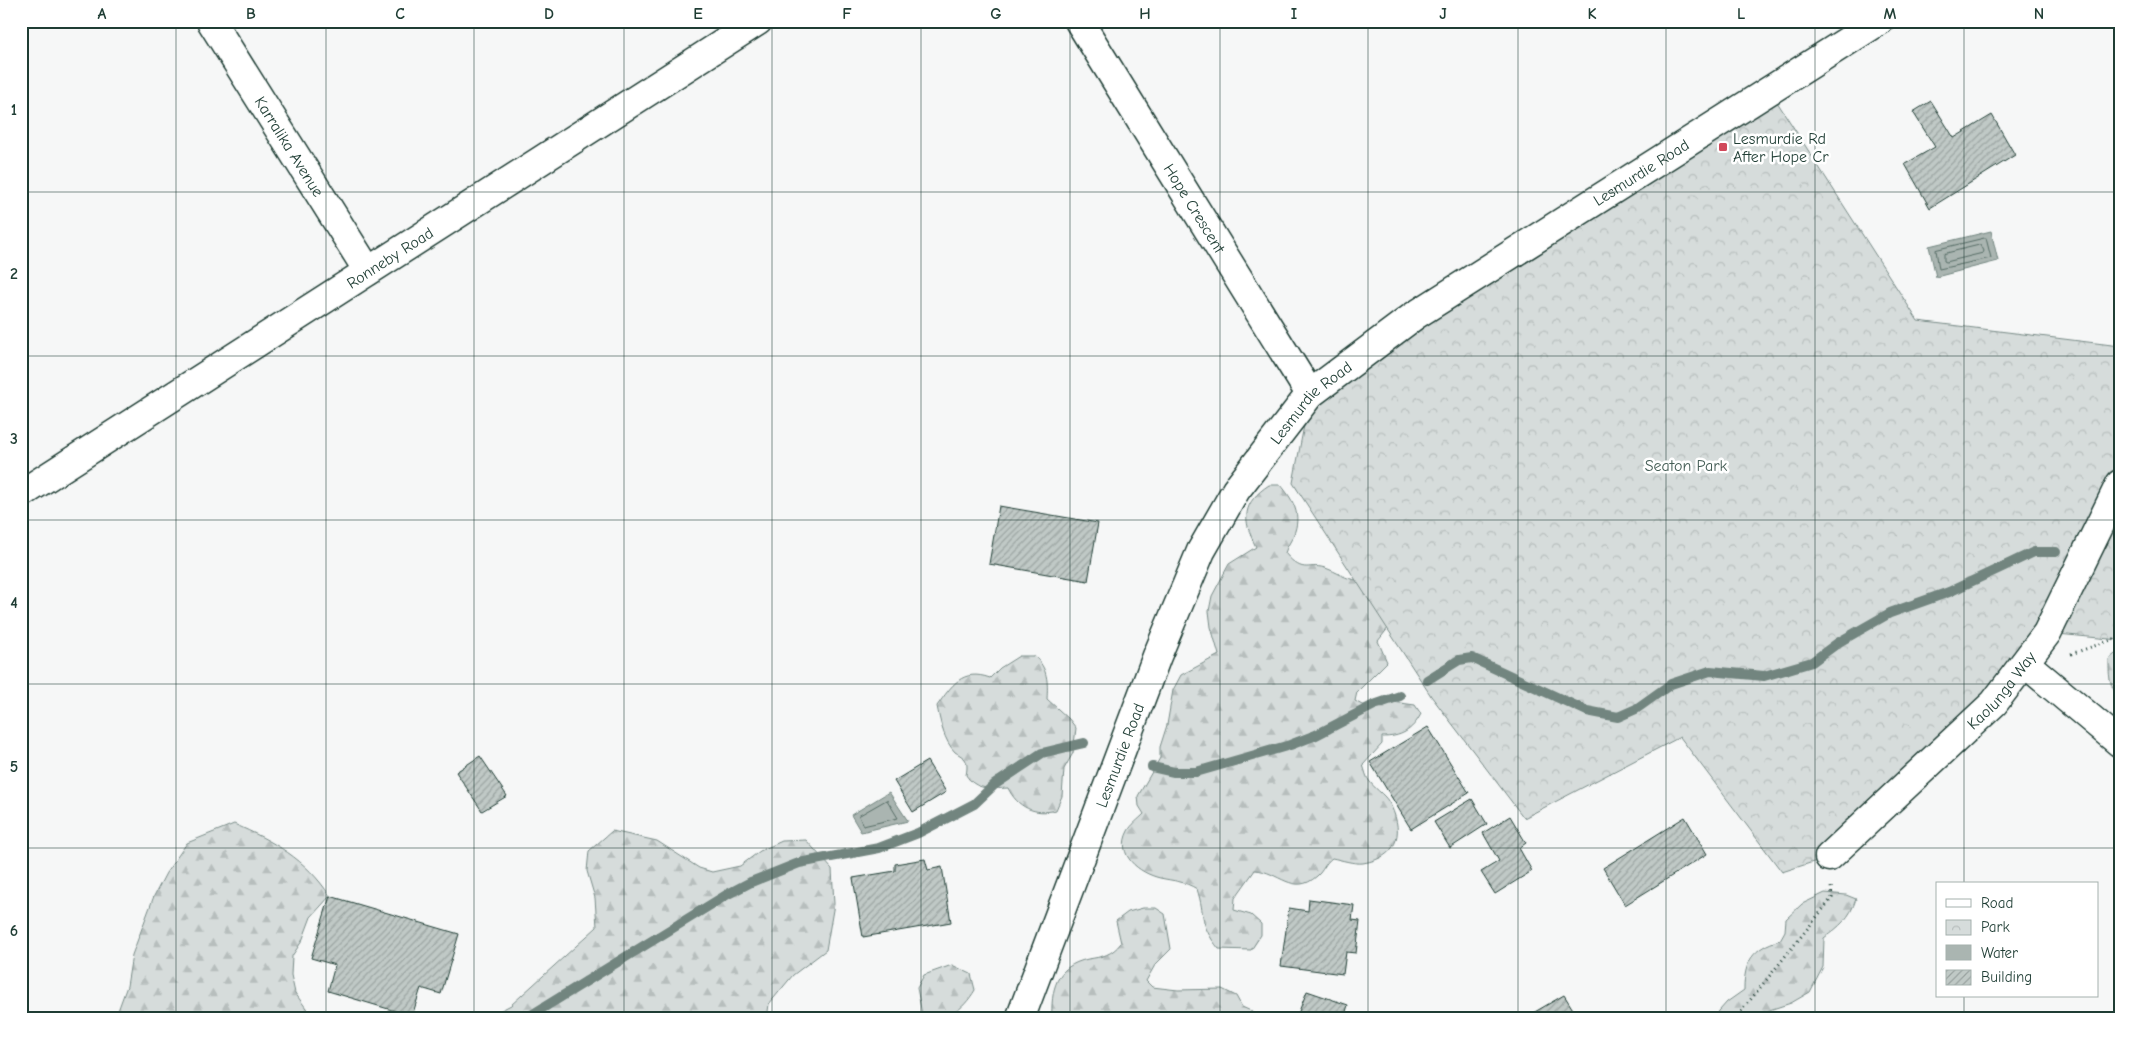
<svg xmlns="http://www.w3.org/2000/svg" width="2141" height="1040" viewBox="0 0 2141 1040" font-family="'Comic Neue',sans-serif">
  <defs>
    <pattern id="forest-firs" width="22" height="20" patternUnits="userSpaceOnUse" patternTransform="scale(1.25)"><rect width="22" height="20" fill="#d6dcdb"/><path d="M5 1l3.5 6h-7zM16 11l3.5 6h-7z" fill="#b7bebd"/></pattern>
    <pattern id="park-crowns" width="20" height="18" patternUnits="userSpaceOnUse" patternTransform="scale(1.25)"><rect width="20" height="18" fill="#d6dcdb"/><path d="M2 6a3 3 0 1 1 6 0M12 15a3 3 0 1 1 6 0" fill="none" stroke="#b7bebd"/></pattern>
    <pattern id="building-hatch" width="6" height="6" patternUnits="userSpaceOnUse" patternTransform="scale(1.25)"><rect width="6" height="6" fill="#c0c9c6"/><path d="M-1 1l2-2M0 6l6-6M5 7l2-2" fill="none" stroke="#9ba4a2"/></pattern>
  </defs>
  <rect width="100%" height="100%" fill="#f6f7f7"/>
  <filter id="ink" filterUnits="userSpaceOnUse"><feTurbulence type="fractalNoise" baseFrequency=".02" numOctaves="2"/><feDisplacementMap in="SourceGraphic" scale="10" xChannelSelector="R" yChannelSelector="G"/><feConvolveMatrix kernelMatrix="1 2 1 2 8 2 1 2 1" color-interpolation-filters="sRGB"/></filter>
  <g filter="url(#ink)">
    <!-- forest -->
    <g fill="url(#forest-firs)" stroke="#7a8c88">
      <path d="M1269,485H1281C1292,499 1301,512 1295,531C1293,539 1287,545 1285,553C1305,577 1308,561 1328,569C1344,575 1346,581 1365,580L1392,623L1378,641L1387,662L1357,692L1355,701L1362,705L1382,707L1393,702L1415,705L1421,714C1412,731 1401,737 1382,737V744L1363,765C1365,770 1366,778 1370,782C1377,791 1386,795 1391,806C1405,835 1396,858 1363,863C1354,864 1342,860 1332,858C1325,863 1323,871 1317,876C1294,897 1278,871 1255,870L1235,898L1234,910L1251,915L1261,924V935L1251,950L1219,949C1198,923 1206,916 1197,889C1184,881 1174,881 1160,878C1139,873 1115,855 1128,831C1131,825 1139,819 1144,814L1139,806L1138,796L1160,758V747L1167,725L1173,690L1181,675L1219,655L1211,627L1209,611L1212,596L1229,564L1256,547C1242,519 1242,503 1269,485Z"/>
      <path d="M2120,650V696C2108,688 2109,672 2109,659Z"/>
      <path d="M1019,656H1034C1048,668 1048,682 1047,699L1069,719L1076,728L1073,753L1064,769L1062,796L1056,810C1035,816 1017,807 1008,788C991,789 975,790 966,775C967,770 968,764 965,759C962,756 958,754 955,752C944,741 940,721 937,706C952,685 962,668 990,678L1000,668Z"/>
      <path d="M234,824C273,841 306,859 330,896L311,917L302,941L292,956L291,975L295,993L314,1019H115L127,986L132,955L154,896L166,873L187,843Z"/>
      <polygon points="612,831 657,841 699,868 712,872 740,866 760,851 782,841 806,840 832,869 834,904 826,950 793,975 769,1004 767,1019 484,1019 511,1005 597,927 595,898 587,871 589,851"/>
      <path d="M1825,893L1846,895L1856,899C1850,918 1840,926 1824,938L1823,967L1810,992L1791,1003L1754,1015L1751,1019H1712L1727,1002L1744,990C1744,961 1753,948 1780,940L1785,931L1786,919L1802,904Z"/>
      <path d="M1143,908H1156L1165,914L1171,949L1155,965L1146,981L1152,987L1178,990L1222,989L1236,996L1242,1007L1269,1019H1052C1051,990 1055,966 1088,959C1102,957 1112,955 1121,943L1116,921L1128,912Z"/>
      <path d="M952,965L971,974L975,990C963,1010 946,1024 922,1014L917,988L924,975Z"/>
    </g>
    <!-- park -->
    <polygon fill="url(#park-crowns)" stroke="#7a8c88" points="1770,91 1918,321 2120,346 2120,640 2047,633 1829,857 1782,872 1680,737 1524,818 1431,696 1293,483 1310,394"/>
    <!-- water -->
    <g fill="#aab5b1" stroke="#72857f">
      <polygon points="1991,231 1998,261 1936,277 1929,246"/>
      <polygon points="889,792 908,821 861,832 851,815"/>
    </g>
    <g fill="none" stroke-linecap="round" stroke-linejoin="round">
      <!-- shore -->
      <g stroke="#576d66" stroke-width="1">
        <polygon points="1986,238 1991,258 1939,269 1936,250"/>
        <polygon points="1981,245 1984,251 1983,253 1946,262 1944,261 1944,254"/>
        <polygon points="887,800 898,818 863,826 859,816"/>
      </g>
      <!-- stream -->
      <g stroke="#72857f" stroke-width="10">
        <polyline points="1427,680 1459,660 1472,658 1587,711 1618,717 1636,709 1671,684 1710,671 1764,676 1812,662 1839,642 1890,613 1949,592 2034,552 2056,552"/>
        <polyline points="1152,767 1174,772 1196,772 1290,745 1316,735 1374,705 1400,696"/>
        <polyline points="525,1019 728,894 751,882 799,863 879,848 918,833 974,804 994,785 1042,753 1084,743"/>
      </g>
    </g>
    <!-- building -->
    <g fill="url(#building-hatch)" stroke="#1f3d34">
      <polygon points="1931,101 1954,138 1992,115 2015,155 1930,208 1905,164 1935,147 1913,112"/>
      <polygon points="999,506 1098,523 1088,581 989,564"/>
      <polygon points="1428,727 1469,793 1411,829 1370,762"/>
      <polygon points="480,756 507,796 482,811 456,772"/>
      <polygon points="927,761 946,792 913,812 894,781"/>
      <polygon points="1472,799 1487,824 1450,848 1434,822"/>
      <polygon points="1510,816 1526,843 1519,848 1532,871 1495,894 1481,872 1499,861 1483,833"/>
      <polygon points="1685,817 1707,854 1625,905 1603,868"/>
      <polygon points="925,859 928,870 942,867 951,922 863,937 853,878 895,871 895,864"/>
      <polygon points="330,896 459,934 441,994 421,988 412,1016 328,991 335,965 311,958"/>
      <polygon points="1309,899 1354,905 1352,920 1360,921 1356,953 1346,952 1343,974 1281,966 1289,908 1308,911"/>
      <polygon points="1307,991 1348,1005 1345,1015 1355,1019 1296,1019"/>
      <polygon points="1564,995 1579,1019 1537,1019 1533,1013"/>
    </g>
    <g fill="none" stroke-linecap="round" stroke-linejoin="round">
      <!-- minor casing -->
      <g stroke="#1f3d34" stroke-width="31">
        <g id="minor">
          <path id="s1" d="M211,21L368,271"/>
          <path id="s2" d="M1079,21L1310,394"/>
          <path id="s3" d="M21,494L758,21"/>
          <polyline points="2025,663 2120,743"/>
          <path id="s4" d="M1829,857L1994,703L2047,633L2120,484"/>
        </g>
      </g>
      <!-- major casing -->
      <g stroke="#1f3d34" stroke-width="31">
        <g id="major">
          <path id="s5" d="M1020,1019L1157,656L1201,551L1236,490L1310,394L1414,316L1879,21"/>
        </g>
      </g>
      <!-- path -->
      <g stroke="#1f3d34" stroke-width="3" stroke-dasharray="1 4" stroke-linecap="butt">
        <polyline points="2071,654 2120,637"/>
        <polyline points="1735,1019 1832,898 1831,886"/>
      </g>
      <!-- minor -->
      <use href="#minor" stroke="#fff" stroke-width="28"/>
      <!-- major -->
      <use href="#major" stroke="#fff" stroke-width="28"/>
    </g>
  </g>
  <!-- grid -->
  <path fill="none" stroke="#1f3d34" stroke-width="1" stroke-opacity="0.55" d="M176,21V1019M326,21V1019M474,21V1019M624,21V1019M772,21V1019M921,21V1019M1070,21V1019M1220,21V1019M1368,21V1019M1518,21V1019M1666,21V1019M1815,21V1019M1964,21V884M21,192H2120M21,356H2120M21,520H2120M21,684H2120M21,848H2120M1964,996V1019"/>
  <!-- markers -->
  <rect fill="#d1495b" stroke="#fff" stroke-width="2" x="1718" y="142" width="10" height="10" rx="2.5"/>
  <g text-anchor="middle" stroke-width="5" stroke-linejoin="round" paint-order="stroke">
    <!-- poi labels -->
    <g font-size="16" fill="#1f3d34" stroke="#fff" text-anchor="start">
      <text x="1733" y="144">Lesmurdie Rd<tspan x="1733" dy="18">After Hope Cr</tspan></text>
    </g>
    <!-- street labels -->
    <g font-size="16" fill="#1f3d34" stroke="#fff">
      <text dy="6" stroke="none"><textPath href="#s1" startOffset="148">Karralika Avenue</textPath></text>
      <text dy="6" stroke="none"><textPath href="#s5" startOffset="1092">Lesmurdie Road</textPath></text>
      <text dy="6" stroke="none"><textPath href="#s2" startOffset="220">Hope Crescent</textPath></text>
      <text dy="6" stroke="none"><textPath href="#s3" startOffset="438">Ronneby Road</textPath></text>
      <text dy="6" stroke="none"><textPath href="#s5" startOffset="688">Lesmurdie Road</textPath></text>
      <text dy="6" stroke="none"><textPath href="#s4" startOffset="240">Kaolunga Way</textPath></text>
      <text dy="6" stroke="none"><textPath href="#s5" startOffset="282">Lesmurdie Road</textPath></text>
    </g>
    <!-- park labels -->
    <g font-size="16" fill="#445d55" stroke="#fff">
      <text x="1686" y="471">Seaton Park</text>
    </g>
  </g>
  <!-- margin -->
  <rect width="2141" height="1040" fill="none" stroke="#fff" stroke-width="55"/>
  <!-- legend -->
  <rect x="1936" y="882" width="162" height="115" fill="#ffffff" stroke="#a5b1ae"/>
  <rect x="1946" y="899" width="25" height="8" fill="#ffffff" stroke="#a5b1ae"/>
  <text x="1981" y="908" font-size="15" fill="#1f3d34">Road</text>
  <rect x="1946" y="920" width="25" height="15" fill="url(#park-crowns)" stroke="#a5b1ae"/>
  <text x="1981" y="932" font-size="15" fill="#1f3d34">Park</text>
  <rect x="1946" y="945" width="25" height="15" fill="#aab5b1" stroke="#a5b1ae"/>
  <text x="1981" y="958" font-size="15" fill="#1f3d34">Water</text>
  <rect x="1946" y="970" width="25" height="15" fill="url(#building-hatch)" stroke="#a5b1ae"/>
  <text x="1981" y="982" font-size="15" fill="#1f3d34">Building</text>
  <rect x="28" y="28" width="2086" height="984" fill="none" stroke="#1f3d34" stroke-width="2"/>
  <g font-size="16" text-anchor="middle" font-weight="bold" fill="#1f3d34">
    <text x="102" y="19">A</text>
    <text x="251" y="19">B</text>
    <text x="400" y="19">C</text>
    <text x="549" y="19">D</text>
    <text x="698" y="19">E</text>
    <text x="847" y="19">F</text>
    <text x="996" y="19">G</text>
    <text x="1145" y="19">H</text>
    <text x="1294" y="19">I</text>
    <text x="1443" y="19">J</text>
    <text x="1592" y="19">K</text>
    <text x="1741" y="19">L</text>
    <text x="1890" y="19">M</text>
    <text x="2039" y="19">N</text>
    <text x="14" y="115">1</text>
    <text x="14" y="279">2</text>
    <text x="14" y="444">3</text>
    <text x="14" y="608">4</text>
    <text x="14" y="772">5</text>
    <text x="14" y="936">6</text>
  </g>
</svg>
